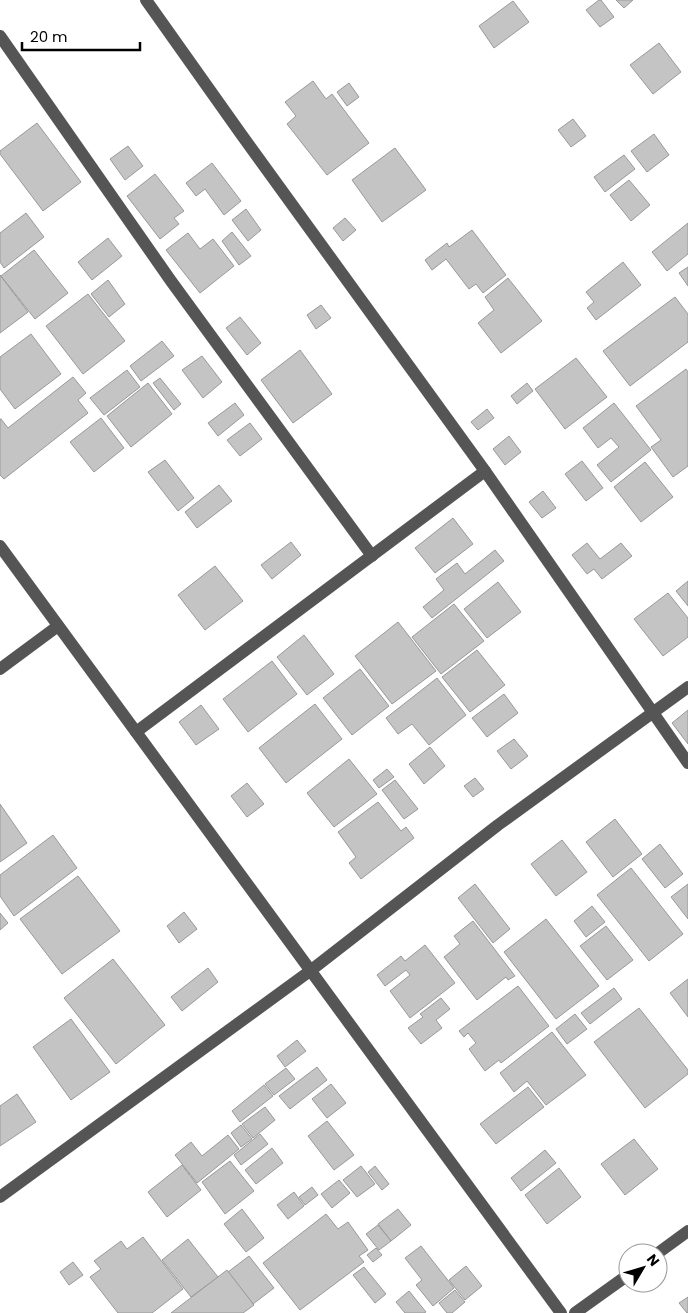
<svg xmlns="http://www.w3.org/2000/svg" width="688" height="1313" viewBox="0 0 688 1313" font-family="Poppins,sans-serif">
  <rect width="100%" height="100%" fill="#fff"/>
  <!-- building -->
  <g fill="#c4c4c4" stroke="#999">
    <polygon points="599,0 601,0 614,17 600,27 586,10"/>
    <polygon points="616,0 633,0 624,8"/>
    <polygon points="513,1 529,22 494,48 479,26"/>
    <polygon points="659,43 681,72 653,94 630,65"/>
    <polygon points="313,81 326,99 332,94 369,143 327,175 287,124 296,116 285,102"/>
    <polygon points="349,83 359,97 347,106 337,92"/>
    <polygon points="573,119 586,136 571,147 558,130"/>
    <polygon points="37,123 81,182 43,211 0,154 0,151"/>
    <polygon points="654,134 669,155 647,172 631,151"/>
    <polygon points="128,146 143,166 125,180 110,159"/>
    <polygon points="395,148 426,190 382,222 352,180"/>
    <polygon points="624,155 635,169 605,192 594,177"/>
    <polygon points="212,163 241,201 224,215 205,189 196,196 186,183"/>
    <polygon points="155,174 184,211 174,218 179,224 160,239 127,196"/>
    <polygon points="629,180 650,205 631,221 610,195"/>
    <polygon points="246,209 261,230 248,241 232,220"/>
    <polygon points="26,213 44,237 4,268 0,262 0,233"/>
    <polygon points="345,218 356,230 343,241 333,228"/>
    <polygon points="688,223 688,254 667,271 652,252"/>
    <polygon points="472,230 506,275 483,293 476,284 469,289 446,259 432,270 425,260 447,243 449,247"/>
    <polygon points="232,232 251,256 239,265 222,241"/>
    <polygon points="188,233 200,249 213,239 234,266 200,293 166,250"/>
    <polygon points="108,238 122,256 92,280 78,262"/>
    <polygon points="34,250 68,293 35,319 1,276"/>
    <polygon points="623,262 641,285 596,320 587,308 594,302 586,292"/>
    <polygon points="688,267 688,286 679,273"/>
    <polygon points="0,275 28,312 0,333"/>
    <polygon points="508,278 542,321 501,353 478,323 494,310 485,297"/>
    <polygon points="108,280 125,304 109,317 91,294"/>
    <polygon points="88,294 125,341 83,374 46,326"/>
    <polygon points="675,297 688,314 688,342 630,386 603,351"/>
    <polygon points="321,305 331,318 316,329 307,315"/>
    <polygon points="240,317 261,343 247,355 226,328"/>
    <polygon points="31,334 61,374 15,409 0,389 0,357"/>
    <polygon points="162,341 174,356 141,381 130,366"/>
    <polygon points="300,350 332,394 293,423 261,380"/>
    <polygon points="202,356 222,382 203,398 182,370"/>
    <polygon points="576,358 607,397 565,429 535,389"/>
    <polygon points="686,369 688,372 688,466 673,477 651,447 661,440 636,406"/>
    <polygon points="127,370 140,387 104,415 90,398"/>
    <polygon points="73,377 86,393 78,400 88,413 4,479 0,475 0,419 1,419 8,428"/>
    <polygon points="160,378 181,404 174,410 153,383"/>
    <polygon points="148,383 172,414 131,447 107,416"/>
    <polygon points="527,383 533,391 517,404 511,396"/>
    <polygon points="235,403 244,415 218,436 208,423"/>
    <polygon points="614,403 651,450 611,482 597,465 619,447 611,438 598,448 583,428"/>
    <polygon points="487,409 494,418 478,430 471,422"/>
    <polygon points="101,418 124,448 94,472 70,442"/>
    <polygon points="250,423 262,439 240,456 227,440"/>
    <polygon points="509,436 521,452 505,465 493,449"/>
    <polygon points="165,460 194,498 178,511 148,472"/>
    <polygon points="582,461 603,488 586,501 565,474"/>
    <polygon points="645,462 673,497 641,522 614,487"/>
    <polygon points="219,485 232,501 197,528 185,512"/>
    <polygon points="543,491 556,508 542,518 529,502"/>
    <polygon points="453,518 473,544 435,573 415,548"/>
    <polygon points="291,542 301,555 272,579 261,565"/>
    <polygon points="587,543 600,559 621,543 632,556 602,579 594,569 587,574 572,555"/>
    <polygon points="495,550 504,561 432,618 423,607 444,590 436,579 457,563 465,574"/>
    <polygon points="215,566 243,601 205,630 178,595"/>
    <polygon points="688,581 688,606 676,591"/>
    <polygon points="498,582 521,612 487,638 464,609"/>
    <polygon points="668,593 688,618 688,637 663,656 634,619"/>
    <polygon points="454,604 484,641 441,674 412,637"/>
    <polygon points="398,622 436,671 392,704 355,656"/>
    <polygon points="304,635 334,674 307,695 277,657"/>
    <polygon points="477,650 505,685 470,712 442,677"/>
    <polygon points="272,661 297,694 248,732 223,699"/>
    <polygon points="360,669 389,706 352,735 323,698"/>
    <polygon points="437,678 466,715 429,745 412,724 398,734 386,718"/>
    <polygon points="504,694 518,713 487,737 472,718"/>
    <polygon points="315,704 342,739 286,783 259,748"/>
    <polygon points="201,705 219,729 196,745 179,722"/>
    <polygon points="688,710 688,744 672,723"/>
    <polygon points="514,739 528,756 511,769 497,751"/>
    <polygon points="430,747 445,766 424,784 409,764"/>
    <polygon points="349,759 377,794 334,827 307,793"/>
    <polygon points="387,769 394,777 379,788 373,780"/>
    <polygon points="475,778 484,789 473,797 464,786"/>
    <polygon points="395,780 418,809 404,819 382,790"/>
    <polygon points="247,783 264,804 247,817 231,796"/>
    <polygon points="378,802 401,831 406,827 414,838 361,879 349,863 356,857 338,832"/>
    <polygon points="0,804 27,843 0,862"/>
    <polygon points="615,819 642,854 613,877 586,842"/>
    <polygon points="53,835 77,868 14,916 0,896 0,875"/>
    <polygon points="562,840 587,872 556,896 531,864"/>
    <polygon points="660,844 683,874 665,888 642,859"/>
    <polygon points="631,868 683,934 649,961 597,895"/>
    <polygon points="78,876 120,931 62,974 20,919"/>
    <polygon points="475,884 510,929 493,943 458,898"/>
    <polygon points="688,884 688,919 671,897"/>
    <polygon points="592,906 605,922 586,937 574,921"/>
    <polygon points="184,912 197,929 179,943 167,926"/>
    <polygon points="0,913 8,923 0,930"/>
    <polygon points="546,919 599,986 556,1019 504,952"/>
    <polygon points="473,921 515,976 508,980 506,977 477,1000 444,957 460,944 454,936"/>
    <polygon points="606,926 633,960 607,980 580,946"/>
    <polygon points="425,945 455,983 410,1018 390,991 410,975 406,970 385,986 377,975 401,956 405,961"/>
    <polygon points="113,959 165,1025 116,1064 64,998"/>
    <polygon points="208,968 218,982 182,1011 171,997"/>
    <polygon points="688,979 688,1017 670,993"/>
    <polygon points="518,986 549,1026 501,1063 499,1060 485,1071 469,1049 476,1043 468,1033 464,1037 459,1031"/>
    <polygon points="614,988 622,999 590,1024 581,1013"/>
    <polygon points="441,998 450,1009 436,1020 442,1028 421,1044 408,1028 423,1017 420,1014"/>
    <polygon points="639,1008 688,1070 688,1074 645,1108 594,1042"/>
    <polygon points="575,1014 587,1029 567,1044 556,1029"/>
    <polygon points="71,1019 110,1072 71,1100 33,1047"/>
    <polygon points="552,1032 586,1075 546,1105 527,1081 514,1092 500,1073"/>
    <polygon points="297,1040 306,1051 285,1067 277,1056"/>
    <polygon points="317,1067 327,1080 290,1109 279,1096"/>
    <polygon points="286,1068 295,1079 274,1095 265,1084"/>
    <polygon points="331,1084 346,1103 327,1118 312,1099"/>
    <polygon points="264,1085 273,1096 240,1122 232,1111"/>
    <polygon points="528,1087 544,1107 496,1144 480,1124"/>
    <polygon points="17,1094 36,1122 0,1146 0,1106"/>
    <polygon points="265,1107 275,1120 253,1138 242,1124"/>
    <polygon points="327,1121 354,1155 334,1170 308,1136"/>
    <polygon points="241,1125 252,1139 241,1147 231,1133"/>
    <polygon points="260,1134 268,1144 241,1165 234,1155"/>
    <polygon points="228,1135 239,1149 197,1183 175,1155 191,1142 202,1156"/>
    <polygon points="634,1139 658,1169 625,1195 601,1164"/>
    <polygon points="272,1148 283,1163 256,1184 245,1170"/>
    <polygon points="545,1150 556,1163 521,1191 511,1178"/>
    <polygon points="230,1161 254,1191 225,1214 202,1182"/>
    <polygon points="182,1165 201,1190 167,1217 148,1192"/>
    <polygon points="361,1166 375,1184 357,1197 343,1180"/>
    <polygon points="375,1166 389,1184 382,1190 368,1172"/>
    <polygon points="559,1168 581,1197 547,1224 525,1195"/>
    <polygon points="339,1180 350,1193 332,1208 321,1194"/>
    <polygon points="312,1187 318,1195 305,1205 299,1197"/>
    <polygon points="294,1192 304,1206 288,1219 277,1205"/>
    <polygon points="242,1209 264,1238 246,1252 224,1224"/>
    <polygon points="398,1209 411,1225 391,1241 378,1224"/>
    <polygon points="326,1214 338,1229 348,1222 368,1250 359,1256 364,1262 300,1310 263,1263"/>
    <polygon points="378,1225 391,1241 379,1250 366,1234"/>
    <polygon points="143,1237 183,1289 152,1313 118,1313 90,1277 101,1269 94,1261 121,1241 127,1249"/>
    <polygon points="188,1239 218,1277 191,1297 162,1260"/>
    <polygon points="421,1246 454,1288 433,1306 416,1285 422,1280 405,1258"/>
    <polygon points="376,1248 382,1255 373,1262 367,1255"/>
    <polygon points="249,1256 274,1288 253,1304 228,1272"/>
    <polygon points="73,1262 83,1275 69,1285 60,1272"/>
    <polygon points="466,1266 482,1286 465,1300 449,1280"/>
    <polygon points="364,1267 386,1294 375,1303 353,1275"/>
    <polygon points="227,1270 254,1305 243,1313 171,1313"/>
    <polygon points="455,1290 465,1302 452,1313 447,1313 439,1303"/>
    <polygon points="409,1291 426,1312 424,1313 405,1313 396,1302"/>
    <polygon points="688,1297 688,1313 687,1313 679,1303"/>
  </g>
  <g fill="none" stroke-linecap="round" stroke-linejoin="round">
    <!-- minor -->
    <g stroke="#555" stroke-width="12">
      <polyline points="146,0 241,134 485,471 688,763"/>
      <polyline points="0,36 171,281 372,556"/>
      <polyline points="0,546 561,1313"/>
      <polyline points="0,669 58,626"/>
      <polyline points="136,732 485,471"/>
      <polyline points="0,1197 310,971 498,825 688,687"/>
      <polyline points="658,1253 688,1231"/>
      <polyline points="575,1313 628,1275"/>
    </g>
  </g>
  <!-- north arrow -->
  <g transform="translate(643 1268) rotate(52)"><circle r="24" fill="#ffffff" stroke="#999999"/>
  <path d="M0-4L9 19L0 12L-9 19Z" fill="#000000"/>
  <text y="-8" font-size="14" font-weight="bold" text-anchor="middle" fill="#000000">N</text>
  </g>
  <!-- scale -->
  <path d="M22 42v8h118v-8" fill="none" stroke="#000000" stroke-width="2.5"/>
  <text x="30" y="42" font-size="15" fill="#000000" stroke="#ffffff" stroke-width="4" paint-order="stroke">20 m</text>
</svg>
